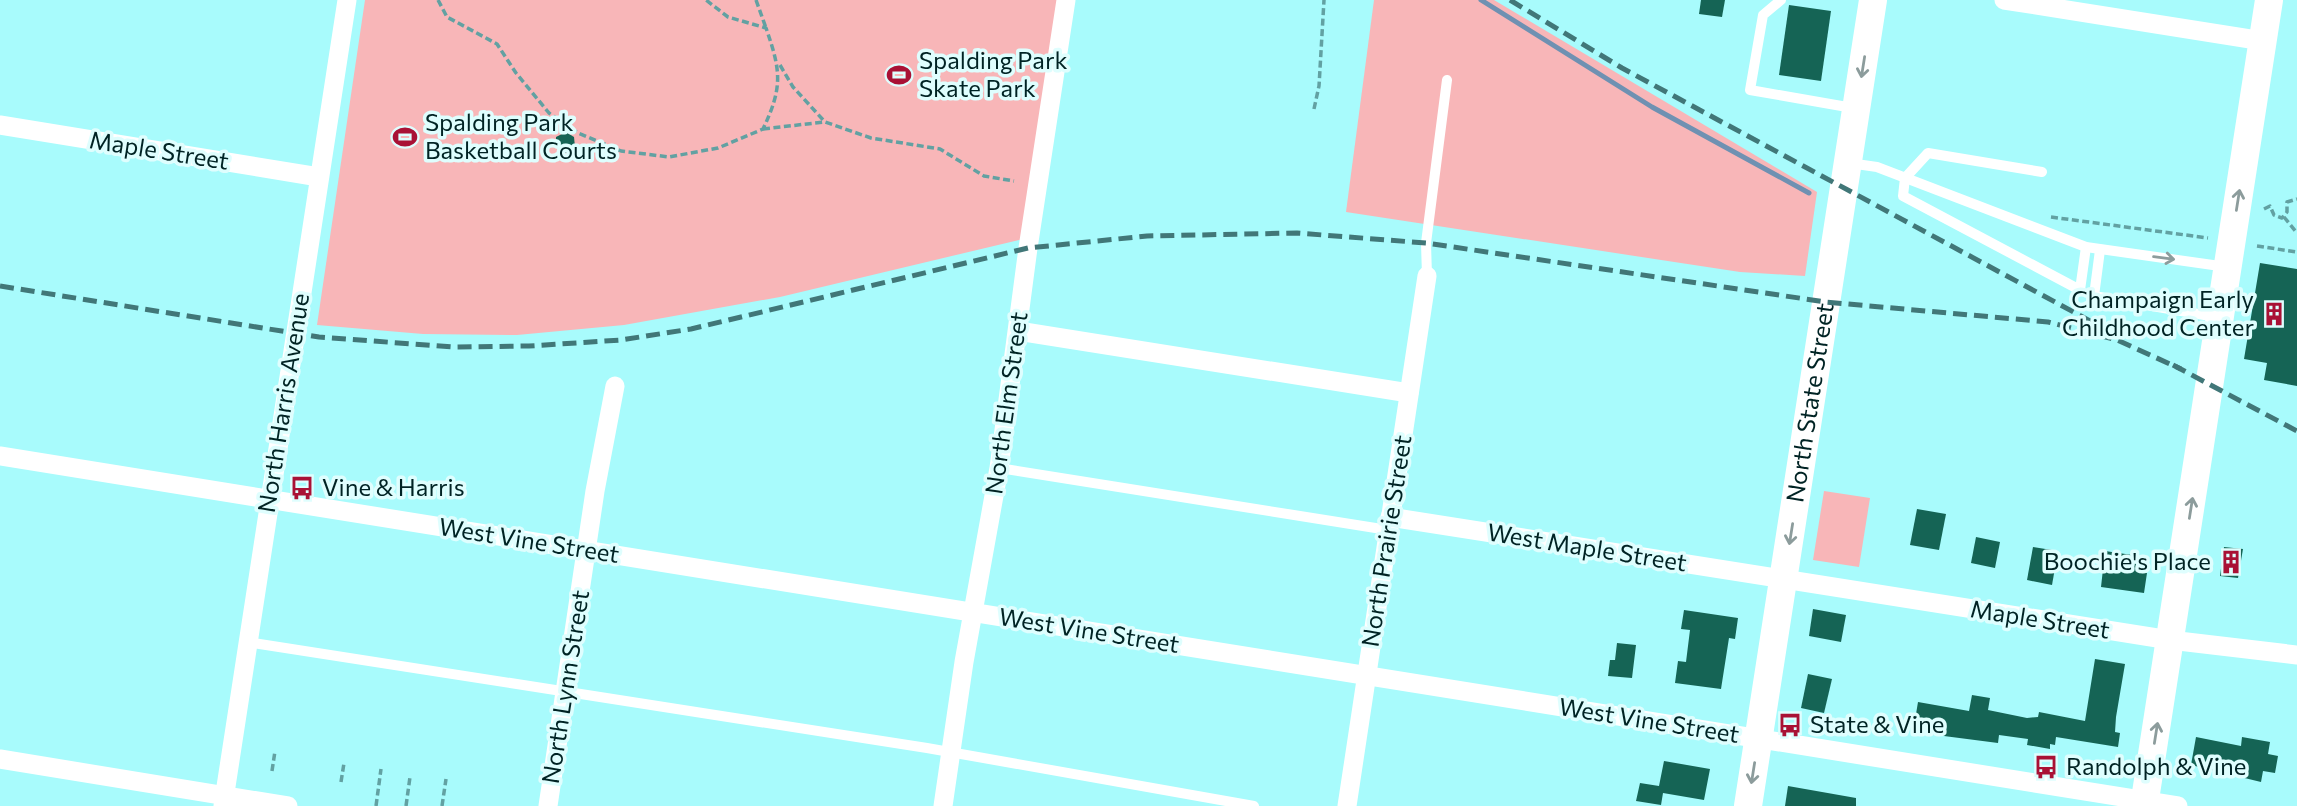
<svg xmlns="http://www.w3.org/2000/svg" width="2297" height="806" viewBox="0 0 2297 806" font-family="Commissioner,sans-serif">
  <rect width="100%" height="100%" fill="#a8fbfc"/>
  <!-- green -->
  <g fill="#f8b6b8">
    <polygon points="365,0 1065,0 1023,239 780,297 624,325 517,335 423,334 317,325"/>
    <polygon points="1374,0 1494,0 1817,192 1805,276 1740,272 1346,212"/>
    <polygon points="1824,491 1870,498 1859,567 1813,560"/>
  </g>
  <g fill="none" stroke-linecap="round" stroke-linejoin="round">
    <!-- stream -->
    <polyline stroke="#6f91b2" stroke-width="5" points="1481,0 1652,107 1809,193"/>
  </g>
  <!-- building -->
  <g fill="#156455">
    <polygon points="1701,0 1725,0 1722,17 1699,14"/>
    <polygon points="1789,5 1831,11 1821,81 1779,75"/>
    <polygon points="566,132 574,137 575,147 566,153 556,147 556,137"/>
    <polygon points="2260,263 2297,269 2297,386 2264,380 2267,363 2244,359"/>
    <polygon points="1917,509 1946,514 1939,550 1910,545"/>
    <polygon points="1976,537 2000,542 1995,568 1971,563"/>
    <polygon points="2033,547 2058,551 2052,585 2027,580"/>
    <polygon points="2224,547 2243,549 2238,578 2220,576"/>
    <polygon points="2105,551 2139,556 2137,572 2147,573 2144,593 2101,587"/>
    <polygon points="1813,609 1846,615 1841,642 1809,636"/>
    <polygon points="1684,610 1738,618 1735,639 1729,638 1721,689 1675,683 1678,661 1686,662 1690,630 1681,629"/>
    <polygon points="1617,643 1636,645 1632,678 1608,676 1610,660 1615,660"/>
    <polygon points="2095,659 2125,664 2116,717 2115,732 2120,733 2118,747 2056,737 2055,745 2050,744 2050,749 2027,745 2028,739 1999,735 1998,743 1913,732 1918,702 1969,711 1972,695 1990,698 1988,710 2027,718 2038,717 2039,712 2085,721"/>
    <polygon points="1808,674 1832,679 1824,713 1801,708"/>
    <polygon points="2196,737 2241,746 2242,737 2270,742 2268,754 2278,756 2275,773 2263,771 2261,782 2191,765"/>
    <polygon points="1664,761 1710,769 1704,800 1663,793 1661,805 1636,801 1640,783 1659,786"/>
    <polygon points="1788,786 1856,798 1856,806 1785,806"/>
  </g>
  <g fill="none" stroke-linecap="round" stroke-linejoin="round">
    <!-- path -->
    <g stroke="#62a1a2" stroke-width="3.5" stroke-dasharray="7 3.5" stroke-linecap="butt">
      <path d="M438,0L447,17L497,44L516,73L549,113L578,133L621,151L669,157L718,148L763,129C783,87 781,71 766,28L728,17L706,0"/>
      <polyline points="756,0 766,28"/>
      <polyline points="780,65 793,87 825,122 871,138 940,149 984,176 1014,181"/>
      <polyline points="1314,109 1319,86 1324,0"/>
      <polyline points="763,129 824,122"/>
      <polyline points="2264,209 2270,206 2274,215 2282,218 2287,212 2287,202 2297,199"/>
      <polyline points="2051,217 2208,238"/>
      <polyline points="2284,217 2297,233"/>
      <polyline points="2257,246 2297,252"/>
      <polyline points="272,771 275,751"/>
      <polyline points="341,782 344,763"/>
      <polyline points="376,806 381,769"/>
      <polyline points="406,806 410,777"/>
      <polyline points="442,806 446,779"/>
    </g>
    <!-- service -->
    <g stroke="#fff" stroke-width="10">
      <polyline points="1781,0 1763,15 1750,90 1853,108"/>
      <polyline points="1849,163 1877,167 2086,247 2227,267"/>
      <polyline points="2042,172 1928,153 1905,178 1903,196 2080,290 2086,247"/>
      <polyline points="2100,250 2094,296 2216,317"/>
      <polyline points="1427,276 1426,243 1447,80"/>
      <polyline points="999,468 1388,530"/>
      <polyline points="247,642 927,748 1254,806"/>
    </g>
    <!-- minor -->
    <g stroke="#fff" stroke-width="19">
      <polyline points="2004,0 2263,41"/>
      <polyline points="0,125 319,177"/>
      <polyline points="1018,331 1409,393"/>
      <polyline points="0,456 2178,806"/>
      <polyline points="1390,517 2170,640 2297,655"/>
      <polyline points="0,759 288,806"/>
      <polyline points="223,806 347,0"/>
      <polyline points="548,806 595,491 615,386"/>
      <polyline points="943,806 964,662 999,468 1028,248 1066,0"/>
      <polyline points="1347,806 1427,276"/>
    </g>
    <!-- secondary -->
    <g stroke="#fff" stroke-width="28">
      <path id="s1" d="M1748,806L1873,0"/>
      <polyline points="2144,806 2269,0"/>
    </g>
    <!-- rail -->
    <g stroke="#417778" stroke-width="5" stroke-dasharray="14 7" stroke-linecap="butt">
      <polyline points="1510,0 1622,68 2105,329"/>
      <polyline points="0,286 319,337 453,347 529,346 621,340 691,329 1028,248 1147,236 1297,233 1426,243 1826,302 2048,322 2117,340 2181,369"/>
      <polyline points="2173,365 2297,431"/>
    </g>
  </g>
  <!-- one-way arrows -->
  <defs><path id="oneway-shaft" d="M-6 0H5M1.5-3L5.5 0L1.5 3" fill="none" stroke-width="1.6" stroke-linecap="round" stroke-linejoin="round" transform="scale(1.75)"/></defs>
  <g stroke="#8c9c9c">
    <use href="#oneway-shaft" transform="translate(1863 67) rotate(99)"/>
    <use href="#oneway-shaft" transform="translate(2238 200) rotate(-81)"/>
    <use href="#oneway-shaft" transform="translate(2164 258) rotate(7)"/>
    <use href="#oneway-shaft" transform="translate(2191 508) rotate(-81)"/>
    <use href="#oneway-shaft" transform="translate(1791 534) rotate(99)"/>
    <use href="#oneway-shaft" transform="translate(2156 733) rotate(-81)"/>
    <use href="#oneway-shaft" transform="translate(1753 773) rotate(99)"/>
  </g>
  <!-- icons -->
  <defs>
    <g id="stadium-bare" transform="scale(1.89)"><path d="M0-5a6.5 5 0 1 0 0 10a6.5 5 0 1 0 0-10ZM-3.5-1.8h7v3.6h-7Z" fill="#a91135" stroke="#dffefe" stroke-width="2.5" paint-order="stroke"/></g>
    <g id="building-bare" transform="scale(1.89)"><path d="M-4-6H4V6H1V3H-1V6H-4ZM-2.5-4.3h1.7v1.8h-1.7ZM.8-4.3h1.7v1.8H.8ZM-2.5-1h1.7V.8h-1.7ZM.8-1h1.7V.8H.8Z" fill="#a91135" stroke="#dffefe" stroke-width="2.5" paint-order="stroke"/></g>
    <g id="bus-bare" transform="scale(1.89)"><path d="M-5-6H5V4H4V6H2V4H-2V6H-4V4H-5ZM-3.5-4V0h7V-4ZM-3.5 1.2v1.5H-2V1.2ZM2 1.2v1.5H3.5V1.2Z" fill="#a91135" stroke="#dffefe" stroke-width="2.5" paint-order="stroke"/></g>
  </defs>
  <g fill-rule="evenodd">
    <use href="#stadium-bare" x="899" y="75"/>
    <use href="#stadium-bare" x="405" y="137"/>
    <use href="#building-bare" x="2274" y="314"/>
    <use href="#bus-bare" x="302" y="488"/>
    <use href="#building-bare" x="2231" y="562"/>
    <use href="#bus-bare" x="1790" y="725"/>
    <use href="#bus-bare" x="2046" y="767"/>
  </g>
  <g text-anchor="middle" stroke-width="7" stroke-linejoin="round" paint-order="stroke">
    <!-- poi labels -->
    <g font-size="24" fill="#002324" stroke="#dffefe" text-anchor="start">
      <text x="919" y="69">Spalding Park<tspan x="919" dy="28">Skate Park</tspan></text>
      <text x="425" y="131">Spalding Park<tspan x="425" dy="28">Basketball Courts</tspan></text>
      <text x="2254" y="308" text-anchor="end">Champaign Early<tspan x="2254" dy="28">Childhood Center</tspan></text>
      <text x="322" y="496">Vine &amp; Harris</text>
      <text x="2211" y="570" text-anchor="end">Boochie's Place</text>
      <text x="1810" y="733">State &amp; Vine</text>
      <text x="2066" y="775">Randolph &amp; Vine</text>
    </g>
    <!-- street labels -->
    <g font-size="24" fill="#002324" stroke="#dffefe">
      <text transform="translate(159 151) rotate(9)" y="8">Maple Street</text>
      <text transform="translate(284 403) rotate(-81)" y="8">North Harris Avenue</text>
      <text transform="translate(1007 403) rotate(-82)" y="8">North Elm Street</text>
      <text dy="8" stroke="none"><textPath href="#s1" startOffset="408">North State Street</textPath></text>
      <text transform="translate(529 541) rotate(9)" y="8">West Vine Street</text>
      <text transform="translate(1387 541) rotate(-81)" y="8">North Prairie Street</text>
      <text transform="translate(1587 548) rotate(9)" y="8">West Maple Street</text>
      <text transform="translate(2040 620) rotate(9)" y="8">Maple Street</text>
      <text transform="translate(1089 631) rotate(9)" y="8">West Vine Street</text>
      <text transform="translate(566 687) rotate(-81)" y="8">North Lynn Street</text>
      <text transform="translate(1649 721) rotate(9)" y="8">West Vine Street</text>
    </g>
  </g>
</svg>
